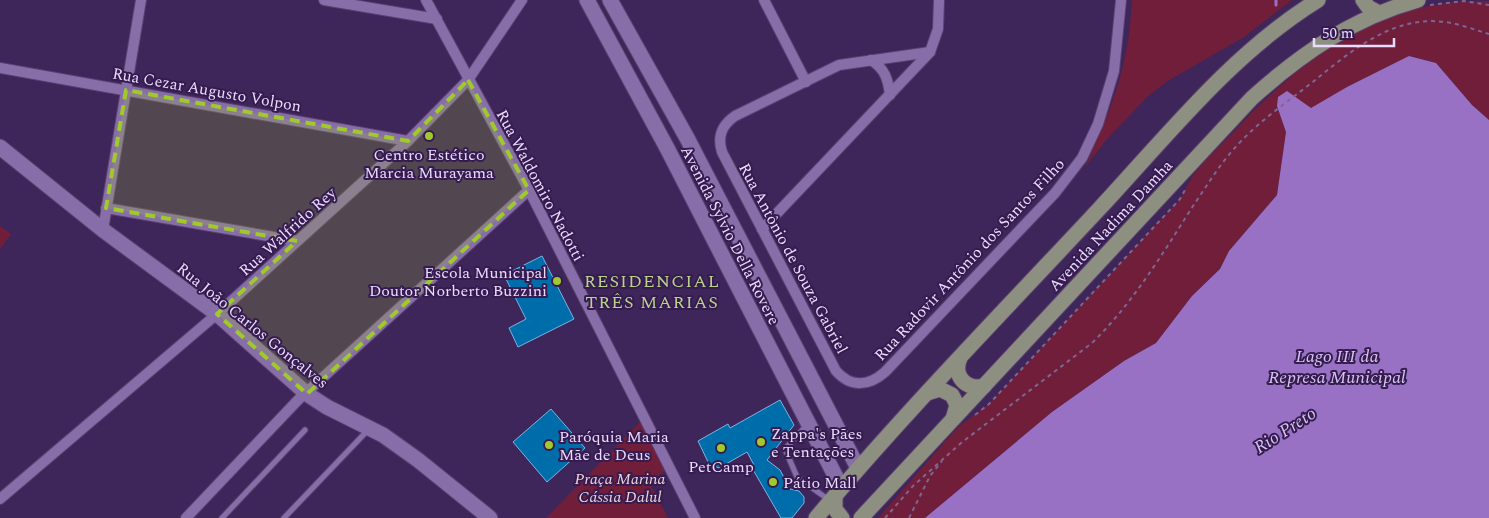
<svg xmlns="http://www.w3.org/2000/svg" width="1489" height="518" viewBox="0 0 1489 518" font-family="Spectral,serif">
  <rect width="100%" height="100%" fill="#3f265a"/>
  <!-- green -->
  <g fill="#711e3a">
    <path d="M1132,0H1292L1244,37L1166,82L1147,97L1107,139L1085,167C1112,108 1129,66 1132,0Z"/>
    <path d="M1464,1H1489V120L1472,105L1436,63L1410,56L1347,87L1311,109L1286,92L1279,97L1277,106L1286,132L1277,195L1229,251L1220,269L1192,296L1156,343L1124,361L1052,412L925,518H878L958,427L989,404L1180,199C1185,190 1189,181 1195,173C1208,156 1225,141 1240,125C1302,60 1370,8 1464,1Z"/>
    <polygon points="0,226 11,234 0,249"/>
    <polygon points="641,421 665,471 649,482 668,518 546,518"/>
  </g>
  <!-- water -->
  <polygon fill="#9871c5" points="1409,56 1436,63 1472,105 1489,120 1489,518 925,518 1052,412 1124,361 1156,343 1192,296 1220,269 1229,251 1277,195 1286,132 1277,106 1278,97 1287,91 1311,108 1347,87"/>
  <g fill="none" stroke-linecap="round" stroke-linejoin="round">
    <!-- stream -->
    <polyline stroke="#9871c5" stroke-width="3" points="1276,0 1276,5"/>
  </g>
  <!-- building -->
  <g fill="#006dab" stroke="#79b4e4">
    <polygon points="542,256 574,319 518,347 509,328 526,319 504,275"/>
    <polygon points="780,400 794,425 767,460 780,470 790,489 799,491 804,497 804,503 792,518 781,518 752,468 754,465 747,452 719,468 709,464 698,441 728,424 730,428"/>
    <polygon points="551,409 585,448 547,482 513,442"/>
  </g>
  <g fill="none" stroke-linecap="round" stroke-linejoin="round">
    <!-- lane casing -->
    <g stroke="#594170" stroke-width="7">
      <g id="lane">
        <polyline points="806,426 785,449 797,477 829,500"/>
        <polyline points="222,518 305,430"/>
        <polyline points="284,518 368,430"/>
      </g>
    </g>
    <!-- street casing -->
    <g stroke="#594170" stroke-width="12">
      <g id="street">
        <polyline points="324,0 437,19"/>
        <polyline points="426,0 529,190 695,518"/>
        <polyline points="764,0 806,82"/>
        <path d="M930,52L839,65L735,116C722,125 717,136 722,152L836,371C851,388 869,386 885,372L1055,193L1082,158L1098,124L1114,71L1121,0"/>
        <path d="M871,60C885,69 888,79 890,95"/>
        <polyline points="0,68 408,141"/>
        <polyline points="106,208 297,241"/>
        <polyline points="762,229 930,52 938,29 939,0"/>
        <polyline points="103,230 141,0"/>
        <polyline points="0,499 217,314 408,141 468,80 522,0"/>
        <polyline points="186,518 298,400 529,190"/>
      </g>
    </g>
    <!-- secondary casing -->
    <g stroke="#594170" stroke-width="17">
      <g id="secondary">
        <polyline points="587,0 667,148 841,487"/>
        <polyline points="610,0 687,138 858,468"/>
        <polyline points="0,147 103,230 217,314 307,394 327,407 383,435 418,460 490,518"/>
      </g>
    </g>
    <!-- primary casing -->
    <g stroke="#594170" stroke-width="17">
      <g id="primary">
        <polyline points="1363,0 1368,7 1379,13"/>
        <path d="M960,358C952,375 966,391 984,386"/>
        <polyline points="927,393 940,389 952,395 957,405 953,419"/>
        <polyline points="835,496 835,509 842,518"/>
        <path d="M816,518C906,411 1004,311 1100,208C1167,136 1232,53 1318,0"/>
        <path d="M861,518L1252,98C1302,53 1353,18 1418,0"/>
      </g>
    </g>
    <!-- path -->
    <g stroke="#7c6794" stroke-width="2" stroke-dasharray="4 4" stroke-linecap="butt">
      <polyline points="1430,5 1464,1 1489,5"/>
      <polyline points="975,415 989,404 1180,199 1185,190"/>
      <path d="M885,518L913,486L961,443L1092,343C1133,303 1163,253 1193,206C1206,187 1218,167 1233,150C1256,123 1286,103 1314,81C1351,51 1393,15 1445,22C1460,24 1475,30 1489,34"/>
      <polyline points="909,518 930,476 942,461"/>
    </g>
    <!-- lane -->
    <use href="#lane" stroke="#886ea9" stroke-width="5"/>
    <!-- street -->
    <use href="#street" stroke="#886ea9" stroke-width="10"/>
    <!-- secondary -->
    <use href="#secondary" stroke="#886ea9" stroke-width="15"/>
    <!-- primary -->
    <use href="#primary" stroke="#8d9080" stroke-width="15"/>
  </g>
  <!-- marked area -->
  <path fill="#a0c92c" fill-opacity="0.2" stroke="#a0c92c" stroke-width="4" stroke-dasharray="10 6" stroke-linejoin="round" d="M468,80L529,190L307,394L217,314L297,241L106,208L126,90L408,141Z"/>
  <!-- markers -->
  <g fill="#a0c92c" stroke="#351b4f" stroke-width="2">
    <circle cx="429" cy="136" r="5"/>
    <circle cx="557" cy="281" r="5"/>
    <circle cx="761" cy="442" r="5"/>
    <circle cx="549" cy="445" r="5"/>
    <circle cx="721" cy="448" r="5"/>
    <circle cx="773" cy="482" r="5"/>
  </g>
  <g text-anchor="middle" stroke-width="4" stroke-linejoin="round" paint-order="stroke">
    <!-- street labels -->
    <g font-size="16" fill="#eadcfd" stroke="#351b4f">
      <text transform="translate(207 89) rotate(10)" y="6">Rua Cezar Augusto Volpon</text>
      <text transform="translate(541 185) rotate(62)" y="6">Rua Waldomiro Nadotti</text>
      <text transform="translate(1110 225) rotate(-47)" y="6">Avenida Nadima Damha</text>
      <text transform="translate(287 231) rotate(-42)" y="6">Rua Walfrido Rey</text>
      <text transform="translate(731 235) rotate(63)" y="6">Avenida Sylvio Della Rovere</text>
      <text transform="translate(794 258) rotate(62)" y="6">Rua Antônio de Souza Gabriel</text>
      <text transform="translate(969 259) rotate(-47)" y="6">Rua Radovir Antônio dos Santos Filho</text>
      <text transform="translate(253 325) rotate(39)" y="6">Rua João Carlos Gonçalves</text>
    </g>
    <!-- poi labels -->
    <g font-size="16" fill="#eadcfd" stroke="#351b4f" text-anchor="start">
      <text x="429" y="160" text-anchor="middle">Centro Estético<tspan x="429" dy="18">Marcia Murayama</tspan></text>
      <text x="547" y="278" text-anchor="end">Escola Municipal<tspan x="547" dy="18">Doutor Norberto Buzzini</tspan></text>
      <text x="771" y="439">Zappa's Pães<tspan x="771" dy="18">e Tentações</tspan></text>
      <text x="559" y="442">Paróquia Maria<tspan x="559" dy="18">Mãe de Deus</tspan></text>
      <text x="721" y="472" text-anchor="middle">PetCamp</text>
      <text x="783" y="488">Pátio Mall</text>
    </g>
    <!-- park labels -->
    <g font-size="16" font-style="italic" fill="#f0d4d9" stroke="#351b4f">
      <text x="620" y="484">Praça Marina<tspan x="620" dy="18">Cássia Dalul</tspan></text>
    </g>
    <!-- neighbourhood labels -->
    <g font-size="18" letter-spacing="1" fill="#bad38a" stroke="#351b4f">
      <text x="652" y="287">RESIDENCIAL<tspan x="652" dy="21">TRÊS MARIAS</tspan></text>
    </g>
    <!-- water labels -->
    <g font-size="18" font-style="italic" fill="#d6c4f0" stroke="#351b4f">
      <text x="1337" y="362">Lago III da<tspan x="1337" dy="21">Represa Municipal</tspan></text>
      <text transform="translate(1285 430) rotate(-33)" y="6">Rio Preto</text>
    </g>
  </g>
  <!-- scale -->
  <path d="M1314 38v8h80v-8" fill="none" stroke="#eadcfd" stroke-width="2.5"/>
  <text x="1322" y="38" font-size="15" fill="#eadcfd" stroke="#351b4f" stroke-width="4" paint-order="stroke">50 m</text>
</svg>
